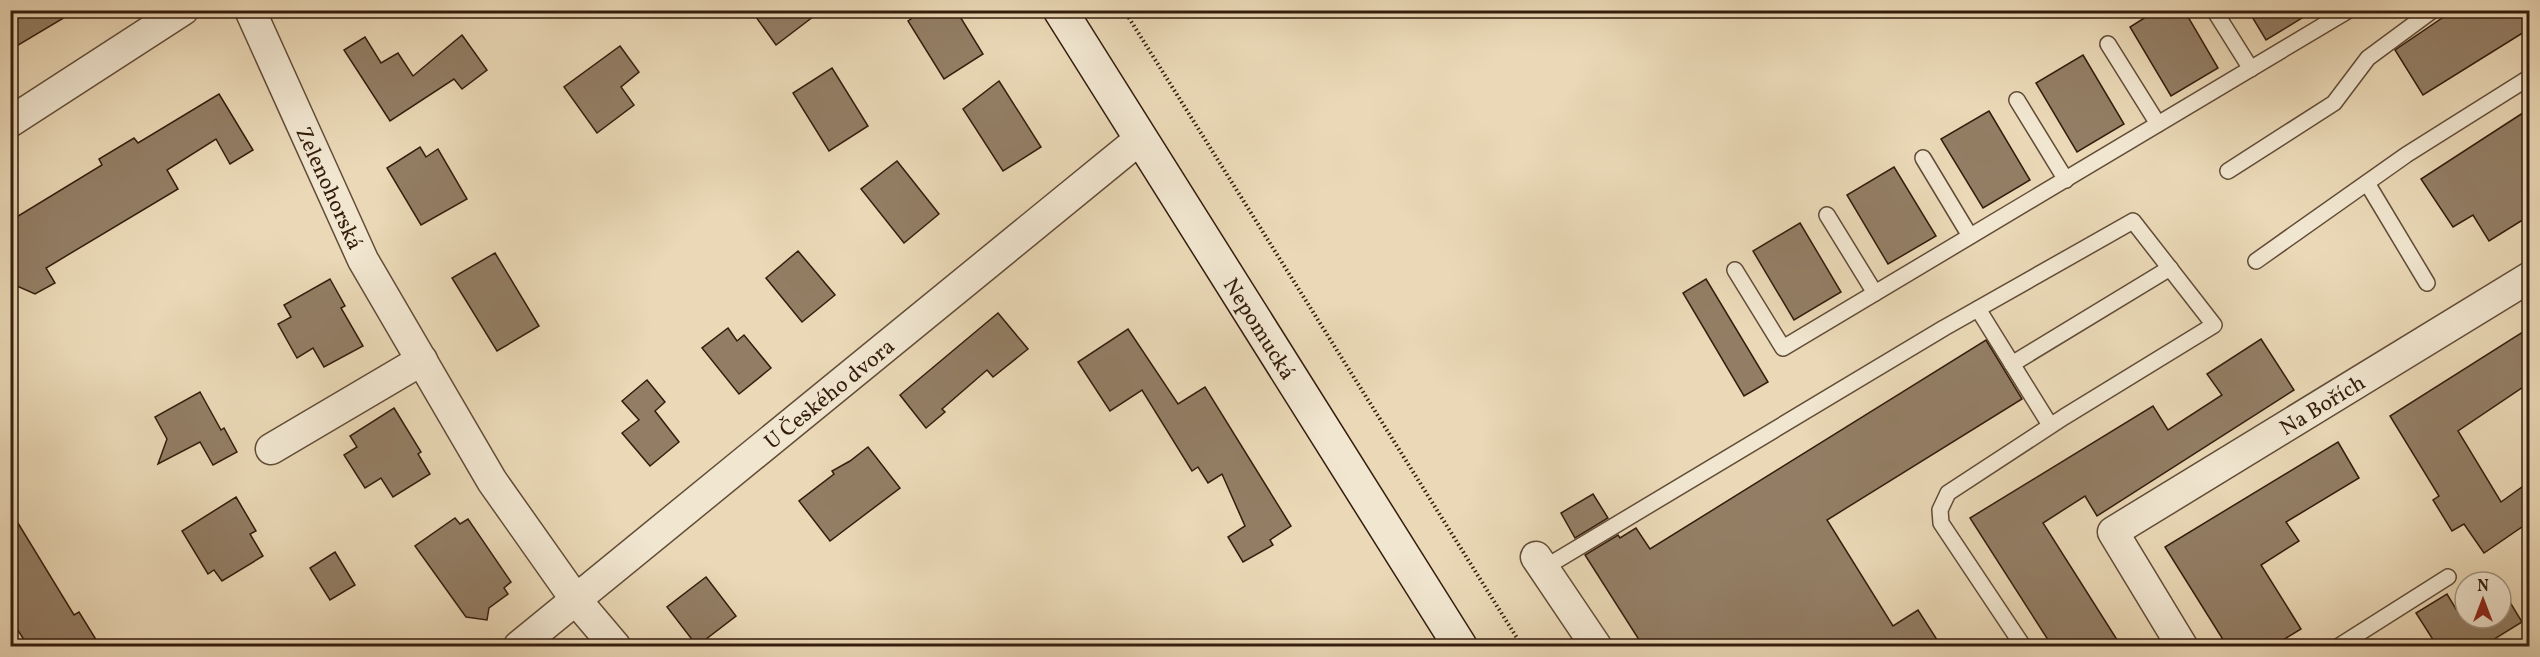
<svg xmlns="http://www.w3.org/2000/svg" width="2540" height="657" viewBox="0 0 2540 657" font-family="Vollkorn,serif">
  <rect width="100%" height="100%" fill="#ead8b6"/>
  <filter id="stains"><feTurbulence type="fractalNoise" baseFrequency=".00333" numOctaves="4"/><feColorMatrix values="0 0 0 0 .2 0 0 0 0 .09 0 0 0 0 .02 0 0 0 .5 -.17"/></filter>
  <radialGradient id="worn" r=".72"><stop offset=".6" stop-color="#630" stop-opacity="0"/><stop offset="1" stop-color="#630" stop-opacity=".3"/></radialGradient>
  <!-- building -->
  <g fill="#937e65" stroke="#341d0d" stroke-width="1.5">
    <polygon points="10,10 77,10 10,50"/>
    <polygon points="751,10 822,10 776,45"/>
    <polygon points="924,10 956,10 983,54 944,79 908,21"/>
    <polygon points="2157,10 2184,10 2218,68 2171,96 2130,27"/>
    <polygon points="2248,10 2315,10 2266,40"/>
    <polygon points="2454,10 2529,10 2529,29 2423,95 2395,50"/>
    <polygon points="462,35 487,70 462,89 454,79 390,121 344,50 365,37 381,63 398,53 413,76"/>
    <polygon points="620,46 639,72 621,87 634,105 597,133 564,87"/>
    <polygon points="2083,55 2124,124 2077,152 2036,83"/>
    <polygon points="832,68 868,126 829,151 793,93"/>
    <polygon points="999,81 1041,147 1003,171 963,109"/>
    <polygon points="219,94 253,150 230,164 216,139 167,170 178,189 46,268 55,283 35,294 10,283 10,221 102,165 99,159 134,138 138,143"/>
    <polygon points="2529,109 2529,216 2489,241 2473,215 2453,227 2421,179"/>
    <polygon points="1989,111 2030,180 1983,208 1941,139"/>
    <polygon points="420,147 426,157 438,149 467,199 421,225 387,168"/>
    <polygon points="897,161 939,214 904,243 861,189"/>
    <polygon points="1894,167 1936,236 1888,264 1847,195"/>
    <polygon points="1800,223 1841,292 1794,320 1753,251"/>
    <polygon points="798,251 835,295 802,322 766,278"/>
    <polygon points="495,253 539,326 497,351 452,278"/>
    <polygon points="330,279 345,306 341,308 363,346 324,367 313,348 297,358 278,324 291,317 284,305"/>
    <polygon points="1706,279 1768,382 1744,396 1683,293"/>
    <polygon points="998,313 1028,349 993,377 987,370 942,409 945,412 926,428 900,395"/>
    <polygon points="728,328 737,341 744,335 771,368 739,394 702,348"/>
    <polygon points="2529,328 2529,383 2458,431 2501,502 2529,482 2529,522 2484,553 2464,524 2452,531 2433,500 2439,496 2390,416"/>
    <polygon points="1128,329 1178,404 1205,387 1291,526 1270,540 1273,545 1243,562 1228,537 1245,526 1222,474 1208,483 1198,467 1192,471 1142,390 1110,411 1078,362"/>
    <polygon points="2261,339 2294,390 2097,516 2085,496 2043,523 2121,646 2052,646 1970,518 2153,406 2168,430 2222,395 2207,374"/>
    <polygon points="1986,340 2022,399 1827,520 1893,626 1918,610 1941,646 1643,646 1585,555 1618,535 1620,538 1636,528 1650,549"/>
    <polygon points="647,380 665,402 655,411 679,442 650,466 622,433 639,420 622,401"/>
    <polygon points="200,392 221,430 224,428 237,452 213,465 200,442 158,464 167,439 155,417"/>
    <polygon points="394,408 421,452 418,454 430,474 393,497 381,478 365,488 344,455 357,447 350,436"/>
    <polygon points="2338,442 2359,478 2286,522 2299,541 2261,565 2301,629 2273,646 2227,646 2165,547"/>
    <polygon points="868,447 900,488 830,541 799,501 834,474 832,471 850,461"/>
    <polygon points="1593,494 1608,518 1575,538 1561,513"/>
    <polygon points="236,497 256,531 250,534 263,556 222,581 214,570 208,574 182,531"/>
    <polygon points="10,510 74,615 79,612 100,646 28,646 10,618"/>
    <polygon points="455,518 460,524 468,519 511,582 504,588 508,594 489,608 487,620 466,617 415,546"/>
    <polygon points="335,552 355,585 330,600 310,568"/>
    <polygon points="706,577 736,616 697,646 667,607"/>
    <polygon points="2502,589 2522,622 2483,646 2437,646 2416,613 2447,594 2459,614 2465,611 2465,618 2501,618"/>
  </g>
  <g fill="none" stroke-linecap="round" stroke-linejoin="round">
    <!-- lane casing -->
    <g stroke="#624c37" stroke-width="18">
      <g id="lane">
        <polyline points="2214,10 2251,69"/>
        <polyline points="2108,44 2158,124"/>
        <polyline points="2017,100 2066,180"/>
        <polyline points="1923,158 1970,236"/>
        <polyline points="2228,171 2334,103 2368,58 2433,10"/>
        <polyline points="2367,183 2427,283"/>
        <polyline points="1827,215 1875,293"/>
        <polyline points="2256,261 2406,155 2530,77"/>
        <polyline points="1735,270 1783,348 2349,10"/>
        <polyline points="1978,309 2050,425"/>
        <polyline points="2012,364 2170,268"/>
        <polyline points="1544,568 1944,328 2133,221 2214,325 2064,417 1948,493 1940,510 1941,523 2023,646"/>
        <polyline points="2339,646 2448,577"/>
      </g>
    </g>
    <!-- street casing -->
    <g stroke="#624c37" stroke-width="33">
      <g id="street">
        <path id="s1" d="M250,10L363,260L492,481L576,600L615,646"/>
        <polyline points="10,122 183,10"/>
        <polyline points="271,449 422,360"/>
        <polyline points="1536,557 1596,646"/>
        <path id="s2" d="M519,646L1140,139"/>
        <path id="s3" d="M2182,646L2113,532L2530,277"/>
      </g>
    </g>
    <!-- secondary casing -->
    <g stroke="#341d0d" stroke-width="36">
      <g id="secondary">
        <path id="s4" d="M1060,10L1460,646"/>
      </g>
    </g>
    <!-- path -->
    <polyline stroke="#341d0d" stroke-width="4" stroke-dasharray="1.5 3" stroke-linecap="butt" points="1124,10 1522,646"/>
    <!-- lane -->
    <use href="#lane" stroke="#f1e6d0" stroke-width="15"/>
    <!-- street -->
    <use href="#street" stroke="#f1e6d0" stroke-width="30"/>
    <!-- secondary -->
    <use href="#secondary" stroke="#f1e6d0" stroke-width="33"/>
  </g>
  <g text-anchor="middle" stroke-width="4.5" stroke-linejoin="round" paint-order="stroke">
    <!-- street labels -->
    <g font-size="22" fill="#341d0d" stroke="#f1e6d0">
      <text dy="8" stroke="none"><textPath href="#s1" startOffset="195">Zelenohorská</textPath></text>
      <text dy="8" stroke="none"><textPath href="#s4" startOffset="376">Nepomucká</textPath></text>
      <text dy="8" stroke="none"><textPath href="#s2" startOffset="400">U Českého dvora</textPath></text>
      <text dy="8" stroke="none"><textPath href="#s3" startOffset="378">Na Bořích</textPath></text>
    </g>
  </g>
  <!-- margin -->
  <rect width="2540" height="657" fill="none" stroke="#ead8b6" stroke-width="36"/>
  <rect x="12" y="12" width="2516" height="633" fill="none" stroke="#341d0d" stroke-width="3"/>
  <rect x="18" y="18" width="2504" height="621" fill="none" stroke="#341d0d" stroke-width="1.5"/>
  <!-- north arrow -->
  <g transform="translate(2483 600)"><circle r="28" fill="#f1e6d0" stroke="#a59682" stroke-width="1.5"/>
  <path d="M0-4.5L10 22L0 15L-10 22Z" fill="#8f2418"/>
  <text y="-9" font-size="16" font-weight="bold" text-anchor="middle" fill="#341d0d">N</text>
  </g>
  <rect width="100%" height="100%" filter="url(#stains)"/>
  <rect width="100%" height="100%" fill="url(#worn)"/>
</svg>
